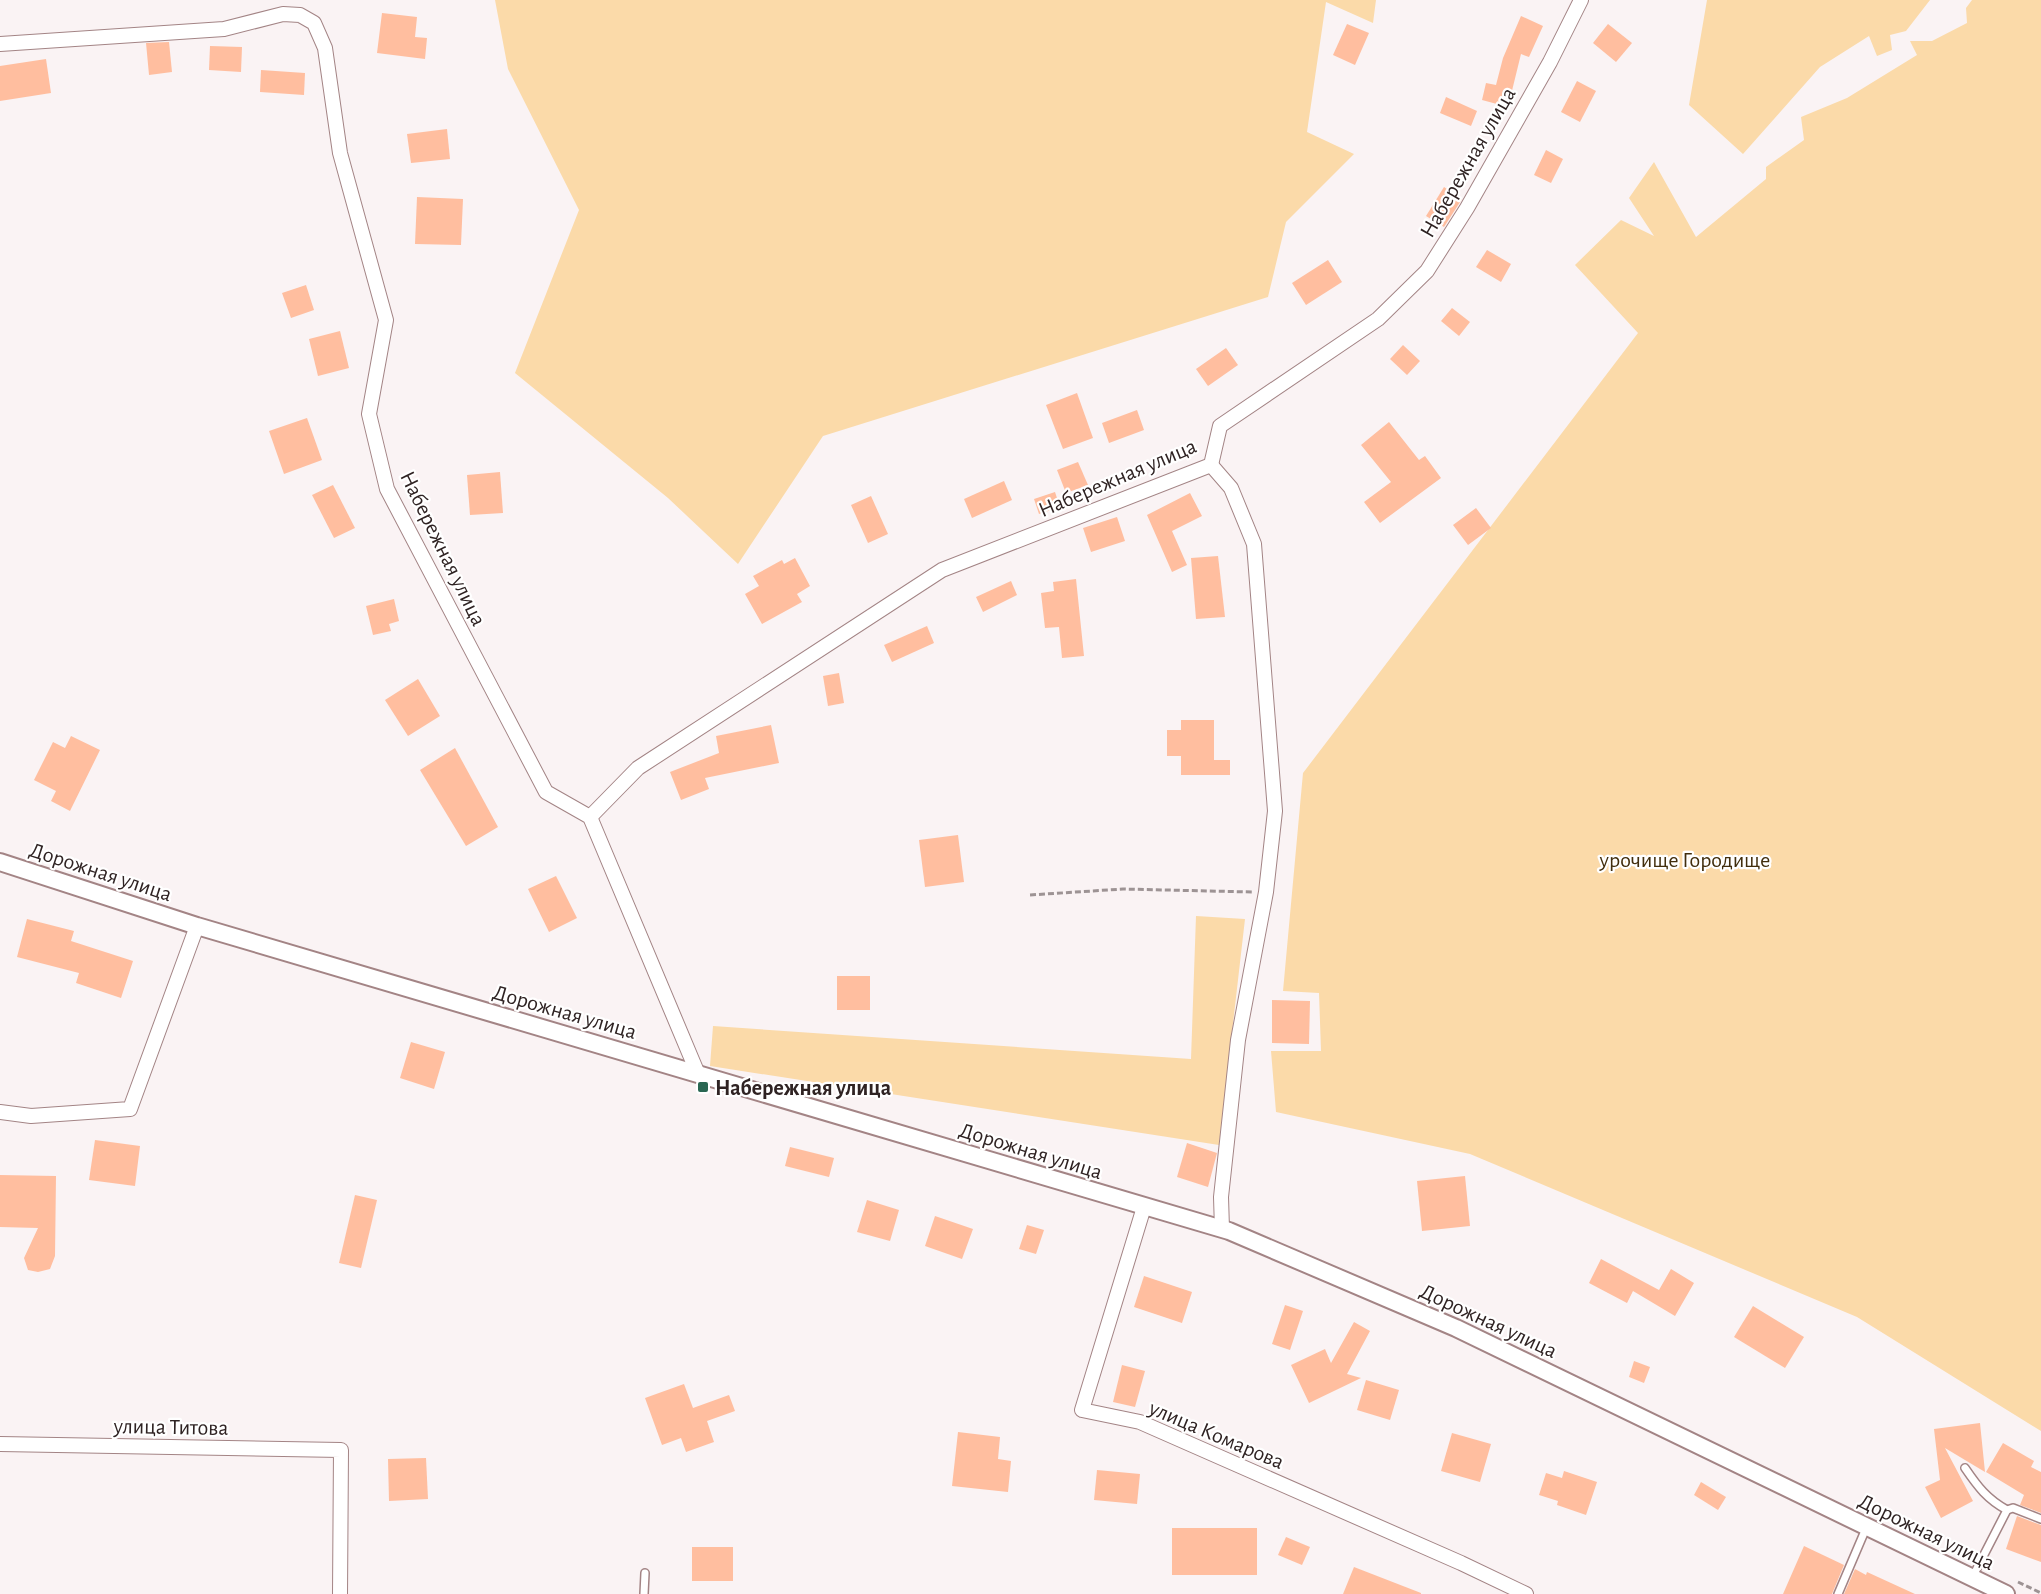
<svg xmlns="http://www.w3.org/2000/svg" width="2041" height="1594" viewBox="0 0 2041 1594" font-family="'Alegreya Sans',sans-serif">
  <rect width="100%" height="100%" fill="#faf3f4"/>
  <!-- green -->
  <g fill="#fbdaa9">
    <polygon points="495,0 1376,0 1373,23 1326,2 1307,132 1354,154 1286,222 1268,297 823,436 738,564 668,498 515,373 579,210 508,69"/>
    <polygon points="1707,0 1930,0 1906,31 1890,35 1892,50 1877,56 1869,36 1820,67 1743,154 1689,105"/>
    <polygon points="1972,0 2041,0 2041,1431 1857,1317 1470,1154 1276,1112 1271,1051 1321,1051 1319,993 1283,991 1303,773 1638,333 1575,265 1621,220 1654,236 1629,198 1654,162 1696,237 1766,179 1766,167 1804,140 1801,117 1847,98 1917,55 1910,41 1932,41 1967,23 1966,8"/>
    <polygon points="1196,916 1245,919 1219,1145 710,1066 713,1026 1191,1059"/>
  </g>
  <!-- building -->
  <g fill="#ffbe9f">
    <polygon points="382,13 417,17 415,37 427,38 425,59 377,53"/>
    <polygon points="1521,16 1543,26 1529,57 1521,54 1508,107 1482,100 1486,83 1496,85 1503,58"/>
    <polygon points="1347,24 1369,33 1355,65 1333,55"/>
    <polygon points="1608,24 1632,43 1616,62 1593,43"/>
    <polygon points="169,42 172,72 149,75 146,43"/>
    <polygon points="210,46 242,47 241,72 209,70"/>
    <polygon points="46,59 51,93 0,101 0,66"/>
    <polygon points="261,70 305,73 304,95 260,92"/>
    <polygon points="1577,81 1596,91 1580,122 1561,112"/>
    <polygon points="1446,97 1477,111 1471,126 1440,113"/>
    <polygon points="447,129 450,159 411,163 407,134"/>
    <polygon points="1546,150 1563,159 1551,183 1534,175"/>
    <polygon points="1444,187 1462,199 1444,227 1426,216"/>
    <polygon points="417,197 463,199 461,245 415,244"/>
    <polygon points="1487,250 1511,264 1501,282 1476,267"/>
    <polygon points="1328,260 1342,282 1306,305 1292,283"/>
    <polygon points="306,285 314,310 291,318 282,293"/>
    <polygon points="1452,308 1470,322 1459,336 1441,321"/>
    <polygon points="340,331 349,368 318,376 309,339"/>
    <polygon points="1403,345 1420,361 1407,375 1390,359"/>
    <polygon points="1226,348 1238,365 1208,386 1196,369"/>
    <polygon points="1077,393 1093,438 1063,449 1046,405"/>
    <polygon points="1137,410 1144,430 1109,443 1102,423"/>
    <polygon points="307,418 322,460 284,474 269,431"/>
    <polygon points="1389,422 1419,460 1425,456 1441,478 1380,523 1364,502 1391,482 1361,445"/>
    <polygon points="1078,462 1088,485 1066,493 1057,470"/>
    <polygon points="500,472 503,513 470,515 467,475"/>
    <polygon points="1004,481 1012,500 972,518 964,499"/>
    <polygon points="333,485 355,528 334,538 312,495"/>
    <polygon points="1055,492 1060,507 1039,514 1034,499"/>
    <polygon points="1190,493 1202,516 1172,531 1187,565 1172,572 1147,515"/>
    <polygon points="871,496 888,534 868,543 851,505"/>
    <polygon points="1476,508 1491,528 1468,545 1453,525"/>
    <polygon points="1117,517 1125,541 1091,552 1083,528"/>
    <polygon points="1218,556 1225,617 1196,619 1191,558"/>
    <polygon points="795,558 810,586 797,594 802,602 762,624 745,594 759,586 753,576 782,560 784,564"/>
    <polygon points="1076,579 1084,656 1062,658 1059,627 1045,628 1041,593 1054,591 1053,582"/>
    <polygon points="1011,581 1017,595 983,612 976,597"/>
    <polygon points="394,599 399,621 389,624 391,631 373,635 366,606"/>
    <polygon points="927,626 934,643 892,662 884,645"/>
    <polygon points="839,673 844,703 828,706 823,676"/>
    <polygon points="418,679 440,716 408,736 385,700"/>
    <polygon points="1181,720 1214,720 1214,760 1230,760 1230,775 1181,775 1181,756 1167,756 1167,730 1181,730"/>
    <polygon points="771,725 779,763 705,778 709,789 681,800 670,772 719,753 716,736"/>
    <polygon points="71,736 100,750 70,811 51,801 56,791 34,780 53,742 65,748"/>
    <polygon points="455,748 498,827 466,846 420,770"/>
    <polygon points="958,835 964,882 925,887 919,840"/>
    <polygon points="556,876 577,918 549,932 528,889"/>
    <polygon points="27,919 74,931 71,941 133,961 121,998 76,983 79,973 17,957"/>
    <rect x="837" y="976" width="33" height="34"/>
    <polygon points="1272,1000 1310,1001 1309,1044 1272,1043"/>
    <polygon points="411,1042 445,1052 434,1089 400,1078"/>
    <polygon points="95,1140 140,1146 135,1186 89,1180"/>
    <polygon points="1187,1143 1217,1153 1208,1187 1177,1177"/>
    <polygon points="790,1147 834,1158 829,1177 785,1166"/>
    <polygon points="0,1175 56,1176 55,1256 50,1269 38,1272 28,1270 24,1258 38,1228 0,1227"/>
    <polygon points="1465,1176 1470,1226 1422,1231 1417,1181"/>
    <polygon points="355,1195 377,1200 361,1268 339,1263"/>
    <polygon points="867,1200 899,1210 890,1241 857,1232"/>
    <polygon points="935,1216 973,1229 962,1259 925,1246"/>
    <polygon points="1027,1225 1044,1230 1036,1254 1019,1249"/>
    <polygon points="1601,1259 1659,1290 1671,1269 1694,1283 1675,1316 1633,1291 1627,1303 1589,1283"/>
    <polygon points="1144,1276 1192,1292 1182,1323 1134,1307"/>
    <polygon points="1285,1305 1303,1311 1290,1350 1272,1344"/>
    <polygon points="1753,1306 1804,1337 1785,1368 1734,1337"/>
    <polygon points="1354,1322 1370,1331 1347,1374 1361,1378 1309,1403 1291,1365 1325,1349 1331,1363"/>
    <polygon points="1634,1361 1650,1367 1644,1383 1629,1377"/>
    <polygon points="1122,1365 1145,1371 1135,1407 1113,1402"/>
    <polygon points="1366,1380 1399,1390 1390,1420 1357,1410"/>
    <polygon points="684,1384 693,1408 729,1395 735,1411 707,1421 714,1442 686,1452 681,1438 662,1445 645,1398"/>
    <polygon points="1980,1423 1985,1472 1945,1448 1973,1501 1941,1518 1925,1487 1940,1480 1934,1429"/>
    <polygon points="958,1432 1000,1437 998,1459 1011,1461 1008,1492 952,1486"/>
    <polygon points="1452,1433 1491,1444 1480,1482 1441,1471"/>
    <polygon points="2003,1443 2034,1461 2031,1467 2041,1472 2041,1513 2020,1505 2024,1495 1986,1472"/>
    <polygon points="426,1458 428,1499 389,1501 388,1459"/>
    <polygon points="1097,1470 1140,1474 1137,1504 1094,1500"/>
    <polygon points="1564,1471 1597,1482 1586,1515 1557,1505 1558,1501 1539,1495 1546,1473 1562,1478"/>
    <polygon points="1701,1482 1726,1497 1718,1510 1694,1495"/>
    <polygon points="2017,1516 2041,1525 2041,1562 2006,1549"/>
    <rect x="1172" y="1528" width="85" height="47"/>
    <polygon points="1286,1537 1310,1547 1302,1565 1278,1555"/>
    <polygon points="1804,1546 1844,1565 1832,1594 1783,1594"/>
    <rect x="692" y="1547" width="41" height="34"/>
    <polygon points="1354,1567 1421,1593 1421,1594 1343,1594"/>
    <polygon points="1855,1569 1866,1575 1867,1572 1915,1594 1844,1594"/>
  </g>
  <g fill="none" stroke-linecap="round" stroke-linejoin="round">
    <!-- service casing -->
    <g stroke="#a38485" stroke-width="10">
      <g id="service">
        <path d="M1965,1468C1978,1487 1987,1499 2007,1510L1972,1578"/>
        <polyline points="2007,1510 2013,1508 2041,1519"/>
        <polyline points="644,1594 645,1573"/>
        <polyline points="1838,1594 1867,1526"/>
      </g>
    </g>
    <!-- minor casing -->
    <g stroke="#a38485" stroke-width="16">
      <g id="minor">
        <polyline points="0,44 224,29 283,14 300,15 314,23 325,48 340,153 386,320 369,414 387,489 546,792 590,817 698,1074"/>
        <polyline points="1211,465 1231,488 1254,544 1275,811 1266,892 1238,1040 1221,1197 1222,1229"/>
        <polyline points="590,817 638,768 942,570 1211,465 1220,426 1378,319 1427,271 1467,208 1550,62 1581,0"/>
        <polyline points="0,1112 31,1116 130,1109 197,926"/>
        <polyline points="1144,1207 1082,1410 1140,1422 1461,1563 1526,1594"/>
        <polyline points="0,1444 341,1450 340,1594"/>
      </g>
    </g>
    <!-- tertiary casing -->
    <g stroke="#a38485" stroke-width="20">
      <polyline id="tertiary" points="0,862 197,926 1229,1231 1456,1328 2006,1594"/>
    </g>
    <!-- path -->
    <g stroke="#9d9394" stroke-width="3" stroke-dasharray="6 3" stroke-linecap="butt">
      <polyline points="1030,895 1123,889 1252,892"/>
      <polyline points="2018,1582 2041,1593"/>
    </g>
    <!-- service -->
    <use href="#service" stroke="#fff" stroke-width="7"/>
    <!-- minor -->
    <use href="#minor" stroke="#fff" stroke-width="14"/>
    <!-- tertiary -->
    <use href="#tertiary" stroke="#fff" stroke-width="16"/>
  </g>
  <!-- markers -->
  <rect fill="#296652" stroke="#fff" stroke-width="2" x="697" y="1081" width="12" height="12" rx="3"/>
  <g text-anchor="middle" stroke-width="4.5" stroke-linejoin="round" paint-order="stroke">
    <!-- street labels -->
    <g font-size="22" fill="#2f2323" stroke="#fff">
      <text transform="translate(1467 162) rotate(-60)" y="8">Набережная улица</text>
      <text transform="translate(1117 477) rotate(-23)" y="8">Набережная улица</text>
      <text transform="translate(444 548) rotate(64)" y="8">Набережная улица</text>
      <text transform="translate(101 871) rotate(18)" y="8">Дорожная улица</text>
      <text transform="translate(565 1011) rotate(16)" y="8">Дорожная улица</text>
      <text transform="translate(1031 1150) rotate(17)" y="8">Дорожная улица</text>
      <text transform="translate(1489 1320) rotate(25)" y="8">Дорожная улица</text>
      <text transform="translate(171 1426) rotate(1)" y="8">улица Титова</text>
      <text transform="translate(1217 1434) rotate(23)" y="8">улица Комарова</text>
      <text transform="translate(1927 1531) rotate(26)" y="8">Дорожная улица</text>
    </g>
    <!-- park labels -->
    <g font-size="22" fill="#422e0d" stroke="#fff">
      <text x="1685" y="867">урочище Городище</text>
    </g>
    <!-- poi labels -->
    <g font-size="22" font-weight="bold" fill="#2f2323" stroke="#fff" text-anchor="start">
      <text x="715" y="1095">Набережная улица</text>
    </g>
  </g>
</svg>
